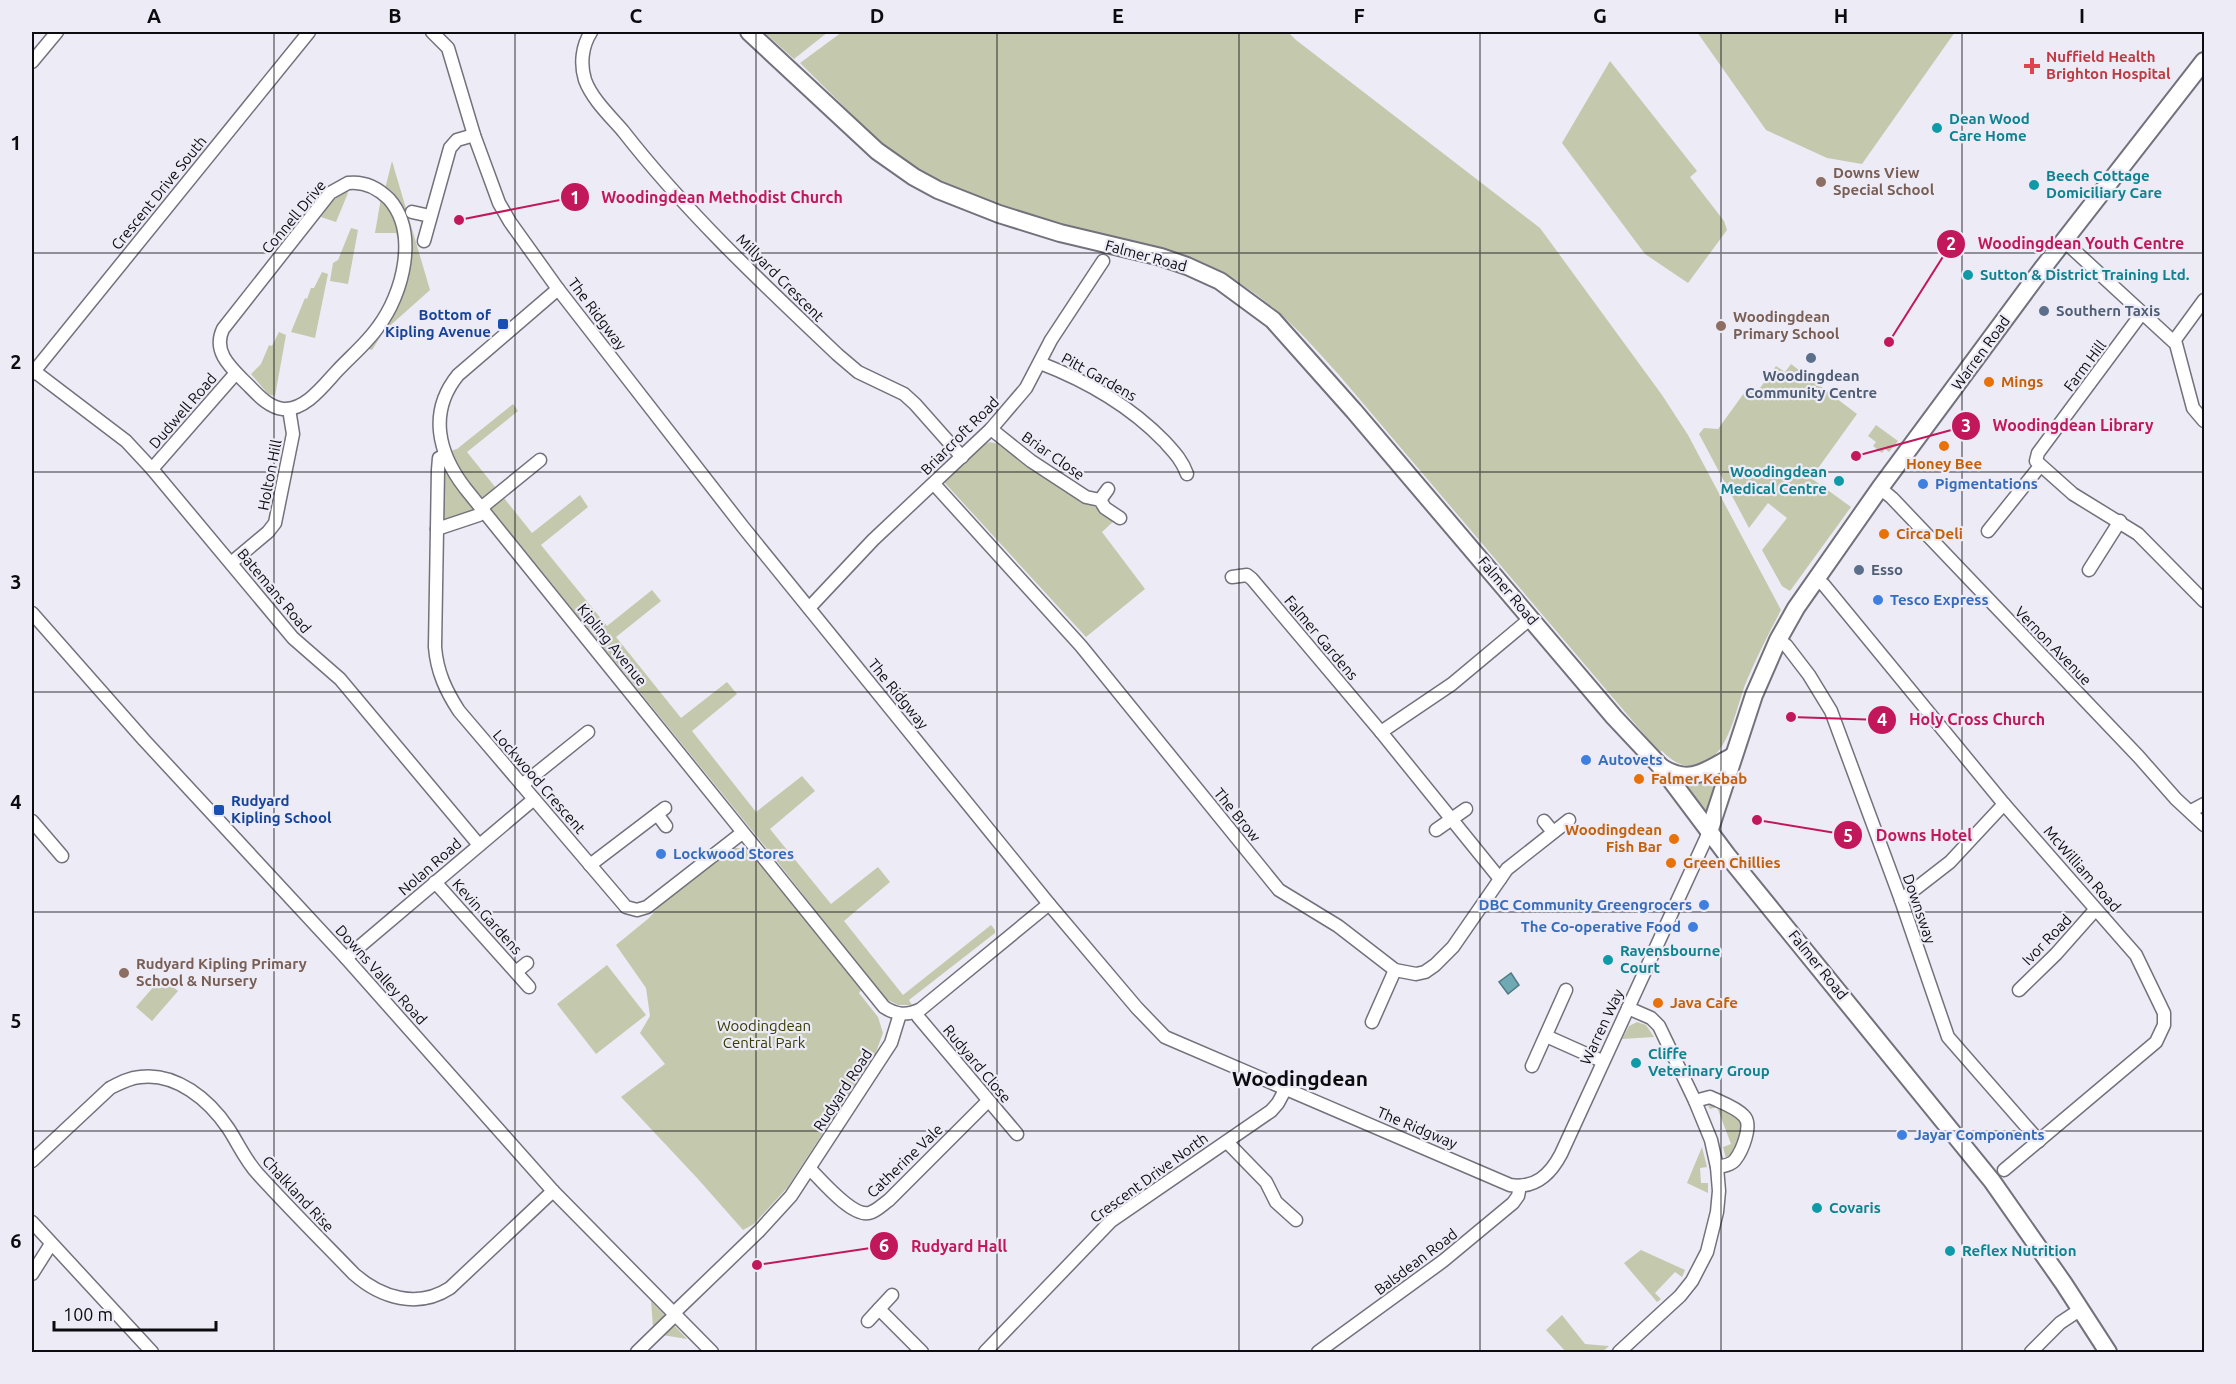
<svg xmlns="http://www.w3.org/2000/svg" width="2236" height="1384" viewBox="0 0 2236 1384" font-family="Ubuntu,sans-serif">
  <rect width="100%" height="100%" fill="#ecebf6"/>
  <!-- green -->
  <g fill="#c4c9ad">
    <polygon points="764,32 828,32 794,59"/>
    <path d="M842,32H1288L1296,40L1540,228L1662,395L1688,435L1781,610C1769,633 1757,656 1747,680C1736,706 1730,753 1703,763C1685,770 1674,763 1662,751L1659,752L1339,375C1288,318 1252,279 1177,255L1026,216L1013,209L935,181L900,162L800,63Z"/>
    <polygon points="1697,32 1955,32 1862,164 1827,158 1766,130"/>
    <polygon points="1610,61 1697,171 1690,177 1724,221 1727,230 1688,283 1645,254 1562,143"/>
    <polygon points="392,161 430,290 384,331 372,350 365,348 382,331 396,308 410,260 385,189"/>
    <polygon points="345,190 348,193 336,222 321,217 333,201"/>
    <polygon points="381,198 398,222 399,243 396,233 375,233"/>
    <polygon points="351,228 358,230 348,284 330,281 333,263 338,260"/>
    <polygon points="322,272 328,274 315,338 291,332 305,298 307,299 311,288 314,288"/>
    <polygon points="279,332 286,335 275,396 268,394 251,374 261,364 269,345 272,346"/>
    <polygon points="1791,364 1857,414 1811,478 1851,507 1790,591 1782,586 1762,550 1787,518 1768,503 1749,528 1699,434 1704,428 1718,429 1747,389 1755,395 1776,366 1785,372"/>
    <polygon points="513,404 518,411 467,452 532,533 580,495 588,507 541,545 607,626 652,590 661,601 616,637 681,718 727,682 737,694 692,731 756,812 802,776 815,791 770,829 831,904 878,867 890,882 844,921 903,995 991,925 995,930 995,933 909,1000 912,1005 898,1005 884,998 772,855 458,468 450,451 457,449"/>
    <polygon points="1876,425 1898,441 1889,452 1885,449 1882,453 1873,446 1876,442 1868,436"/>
    <polygon points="990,442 999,444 1115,520 1102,532 1145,589 1086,637 943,481 980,447"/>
    <polygon points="439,458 484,511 437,529"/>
    <polygon points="1719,773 1719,775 1707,817 1677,781"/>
    <polygon points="734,848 744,848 751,853 861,990 859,993 878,1017 883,1033 876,1052 787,1188 754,1224 743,1230 698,1179 621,1097 665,1064 640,1033 650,1016 646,988 616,945 649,918 661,904"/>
    <polygon points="607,965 646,1015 596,1054 557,1004"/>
    <polygon points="162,977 178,991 152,1021 136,1007"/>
    <polygon points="1637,1022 1646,1025 1654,1037 1622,1039 1629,1026"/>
    <polygon points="1705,1099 1708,1099 1745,1121 1733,1157 1727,1162 1723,1147 1731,1144 1717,1107 1710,1109"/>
    <polygon points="1702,1147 1707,1167 1700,1168 1701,1183 1708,1183 1708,1193 1687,1183"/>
    <polygon points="1641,1250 1685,1270 1682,1277 1675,1272 1655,1293 1661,1299 1657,1302 1624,1263"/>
    <polygon points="651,1301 687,1339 662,1335 653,1327"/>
    <polygon points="1562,1315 1585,1344 1609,1346 1602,1352 1594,1352 1592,1350 1589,1352 1566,1352 1546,1330"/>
  </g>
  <!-- water -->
  <polygon fill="#6ea9b4" stroke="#517a82" stroke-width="1.5" points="1511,973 1519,985 1508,994 1499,982"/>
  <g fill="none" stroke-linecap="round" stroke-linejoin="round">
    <!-- street casing -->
    <g stroke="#73727c" stroke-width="15">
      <g id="street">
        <path d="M432,32L448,48L474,135L499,203L510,222L558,289L743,527L1049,904L1137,1008L1165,1037L1510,1185C1535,1189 1550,1175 1561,1154L1709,832"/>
        <path d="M591,32C582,46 580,64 585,80C592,99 610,116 623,131C687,213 763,284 838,355L858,372L904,394L915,404L962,457"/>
        <polyline points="32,62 57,32"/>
        <path d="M348,183C364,181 378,188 389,199C419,233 403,294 378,327C367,343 351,356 337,371C324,385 305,411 283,409C266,407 254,390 243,380C228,365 213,350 223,329L330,193Z"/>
        <polyline points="412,212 430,216"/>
        <polyline points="424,241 450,148 457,140 474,135"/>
        <polyline points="2064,241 2176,344 2193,408 2204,421"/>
        <path d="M558,289L458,375C428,412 438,453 465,488L884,1007C896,1015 907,1016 921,1009L1049,904"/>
        <polyline points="2142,313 2038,453 2036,461 2073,494 2138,534 2204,601"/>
        <polyline points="2174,341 2204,300"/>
        <path d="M1040,363C1087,381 1129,405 1164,441C1174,452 1182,460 1187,474"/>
        <polyline points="34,371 126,441 152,469 293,638 340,679 479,845"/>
        <polyline points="32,374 309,32"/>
        <polyline points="991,429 1031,461 1086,497 1100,500 1105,508 1120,518"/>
        <path d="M445,455L439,458L438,470L435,647C437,672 446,691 459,711L626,907L637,910L647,907L742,833"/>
        <polyline points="152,469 236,373"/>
        <polyline points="934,484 1081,646 1279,890 1338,926 1395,970 1416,974 1425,972 1435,965 1453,947 1507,869 1569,820"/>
        <polyline points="1880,488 1892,498 2138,756 2176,799 2204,825"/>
        <polyline points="1100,500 1108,489"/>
        <polyline points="481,508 540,460"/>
        <polyline points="437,529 479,515 484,511"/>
        <polyline points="1988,531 2040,466"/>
        <polyline points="231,563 268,532 275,523 293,434 289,409"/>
        <polyline points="2089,570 2120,521"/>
        <polyline points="1232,577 1247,575 1252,579 1381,732 1500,879"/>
        <polyline points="1816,579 1824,585 2004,804 2136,955 2164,1013 2164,1025 2156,1042 2004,1170"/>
        <polyline points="809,608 873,540 991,429 1026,388 1051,340 1103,261"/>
        <polyline points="32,613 144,740 346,958 553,1191 712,1352"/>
        <polyline points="1778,640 1786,645 1809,675 1831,711 1901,900 1948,1037 2039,1141"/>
        <polyline points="1381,732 1452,684 1531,618"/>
        <polyline points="522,785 588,732"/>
        <polyline points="2191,811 2204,804"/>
        <polyline points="657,814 666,826"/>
        <polyline points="32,821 62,856"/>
        <polyline points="1544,821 1553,832"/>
        <polyline points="1436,830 1466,809"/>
        <polyline points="590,865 665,808"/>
        <polyline points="435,882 529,987"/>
        <polyline points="1901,900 1950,862 2004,804"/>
        <polyline points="346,958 534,799"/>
        <polyline points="516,972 527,963"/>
        <polyline points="2019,990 2056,954 2095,910"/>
        <polyline points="915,1012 919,1018 1017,1134"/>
        <polyline points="1372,1022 1395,970"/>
        <polyline points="1546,1036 1602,1061"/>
        <polyline points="1532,1066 1566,990"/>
        <path d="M1695,1101L1710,1097C1720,1102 1736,1107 1744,1116C1753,1125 1742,1151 1735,1160C1731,1165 1723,1166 1717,1167"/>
        <polyline points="1227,1142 1266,1182 1276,1202 1296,1220"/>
        <path d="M32,1161L110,1088C120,1083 129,1078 140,1077C176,1072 209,1100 228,1128C238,1143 245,1160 258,1174C289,1208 322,1241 354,1274C381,1298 418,1309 450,1288L553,1191"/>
        <path d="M810,1169C822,1181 852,1217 869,1213C877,1211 883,1204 889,1200L988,1101"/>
        <polyline points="32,1222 152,1352"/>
        <polyline points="32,1274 51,1244"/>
        <polyline points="879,1309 892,1295"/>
        <polyline points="868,1321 879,1309 922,1352"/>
        <polyline points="637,1352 672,1318 678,1309 759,1231 791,1196 891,1043 900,1014"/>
        <polyline points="985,1352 1111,1221 1271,1111 1278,1103 1286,1088"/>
        <polyline points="1318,1352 1443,1261 1513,1203 1518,1196 1520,1186"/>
        <polyline points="1619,1352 1680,1296 1692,1281 1707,1252 1717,1212 1719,1191 1717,1167 1711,1140 1695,1101 1659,1026 1651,1018 1628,1008"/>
        <polyline points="2031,1352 2060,1323 2081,1309"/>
      </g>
    </g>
    <!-- secondary casing -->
    <g stroke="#73727c" stroke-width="20">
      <g id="secondary">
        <polyline points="749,32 877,151 914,177 938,190 999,214 1060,233 1161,257 1187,266 1220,281 1273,320 1354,411 1614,717 1661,767 1727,855 1992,1181 2064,1284 2108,1352"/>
        <path d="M1661,767C1690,786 1707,770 1733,756"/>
        <polyline points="1709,832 1754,695 1778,640 1796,608 1880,488 2042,269 2204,61"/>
      </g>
    </g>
    <!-- street -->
    <use href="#street" stroke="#fff" stroke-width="12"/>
    <!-- secondary -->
    <use href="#secondary" stroke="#fff" stroke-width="16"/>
  </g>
  <!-- grid -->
  <path fill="none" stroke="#0c0b0f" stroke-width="1.5" stroke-opacity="0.55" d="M274,32V1352M515,32V1352M756,32V1352M997,32V1352M1239,32V1352M1480,32V1352M1721,32V1352M1962,32V1352M32,253H2204M32,472H2204M32,692H2204M32,912H2204M32,1131H2204"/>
  <!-- markers -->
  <path fill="#e0444e" stroke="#ecebf6" stroke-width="2" d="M2029 57h6v6h6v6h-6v6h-6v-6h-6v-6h6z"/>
  <g fill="#0f9aa8" stroke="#ecebf6" stroke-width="2">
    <circle cx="1937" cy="128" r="6"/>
    <circle cx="2034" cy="185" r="6"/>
    <circle cx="1968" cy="275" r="6"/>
    <circle cx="1839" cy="481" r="6"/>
    <circle cx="1608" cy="960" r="6"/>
    <circle cx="1636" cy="1063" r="6"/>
    <circle cx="1817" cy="1208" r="6"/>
    <circle cx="1950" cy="1251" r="6"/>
  </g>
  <g fill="#8d6e63" stroke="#ecebf6" stroke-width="2">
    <circle cx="1821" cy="182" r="6"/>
    <circle cx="1721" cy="326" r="6"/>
    <circle cx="124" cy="973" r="6"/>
  </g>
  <g fill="#5c6f8a" stroke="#ecebf6" stroke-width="2">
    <circle cx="2044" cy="311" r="6"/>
    <circle cx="1811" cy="358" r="6"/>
    <circle cx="1859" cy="570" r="6"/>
  </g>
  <g fill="#1a4fb4" stroke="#ecebf6" stroke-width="2">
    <rect x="497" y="318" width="12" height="12" rx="3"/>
    <rect x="213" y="804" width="12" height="12" rx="3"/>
  </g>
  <g fill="#e8710a" stroke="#ecebf6" stroke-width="2">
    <circle cx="1989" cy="382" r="6"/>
    <circle cx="1944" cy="446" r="6"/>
    <circle cx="1884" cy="534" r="6"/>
    <circle cx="1639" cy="779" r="6"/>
    <circle cx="1674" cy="839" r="6"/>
    <circle cx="1671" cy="863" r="6"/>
    <circle cx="1658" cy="1003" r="6"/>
  </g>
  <g fill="#3f7fe0" stroke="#ecebf6" stroke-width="2">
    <circle cx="1923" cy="484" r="6"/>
    <circle cx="1878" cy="600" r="6"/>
    <circle cx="1586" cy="760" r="6"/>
    <circle cx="661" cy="854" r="6"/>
    <circle cx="1704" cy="905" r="6"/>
    <circle cx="1693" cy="927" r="6"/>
    <circle cx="1902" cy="1135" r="6"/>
  </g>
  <g text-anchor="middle" stroke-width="4.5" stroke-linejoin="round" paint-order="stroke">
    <!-- health labels -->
    <g font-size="15" font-weight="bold" fill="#be3a42" stroke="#ecebf6" text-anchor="start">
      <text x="2046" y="62">Nuffield Health<tspan x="2046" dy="17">Brighton Hospital</tspan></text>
    </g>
    <!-- culture labels -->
    <g font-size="15" font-weight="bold" fill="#0d838f" stroke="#ecebf6" text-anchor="start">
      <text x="1949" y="124">Dean Wood<tspan x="1949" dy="17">Care Home</tspan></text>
      <text x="2046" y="181">Beech Cottage<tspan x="2046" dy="17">Domiciliary Care</tspan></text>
      <text x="1980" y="280">Sutton &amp; District Training Ltd.</text>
      <text x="1827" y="477" text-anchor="end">Woodingdean<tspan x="1827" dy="17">Medical Centre</tspan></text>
      <text x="1620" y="956">Ravensbourne<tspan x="1620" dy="17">Court</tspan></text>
      <text x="1648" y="1059">Cliffe<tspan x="1648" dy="17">Veterinary Group</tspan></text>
      <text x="1829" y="1213">Covaris</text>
      <text x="1962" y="1256">Reflex Nutrition</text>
    </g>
    <!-- education labels -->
    <g font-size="15" font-weight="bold" fill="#785e54" stroke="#ecebf6" text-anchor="start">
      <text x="1833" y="178">Downs View<tspan x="1833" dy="17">Special School</tspan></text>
      <text x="1733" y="322">Woodingdean<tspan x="1733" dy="17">Primary School</tspan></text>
      <text x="136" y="969">Rudyard Kipling Primary<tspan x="136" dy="17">School &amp; Nursery</tspan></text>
    </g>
    <!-- street labels -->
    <g font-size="15" fill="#0c0b0f" stroke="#ecebf6">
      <text transform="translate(159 193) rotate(-51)" y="5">Crescent Drive South</text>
      <text transform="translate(294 217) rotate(-50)" y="5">Connell Drive</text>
      <text transform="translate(1146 256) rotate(15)" y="5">Falmer Road</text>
      <text transform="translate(780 278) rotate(45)" y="5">Millyard Crescent</text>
      <text transform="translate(597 314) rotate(53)" y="5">The Ridgway</text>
      <text transform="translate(1981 353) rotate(-54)" y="5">Warren Road</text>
      <text transform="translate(2085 366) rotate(-53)" y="5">Farm Hill</text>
      <text transform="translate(1099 377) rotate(29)" y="5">Pitt Gardens</text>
      <text transform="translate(183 411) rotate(-49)" y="5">Dudwell Road</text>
      <text transform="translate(960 436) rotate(-45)" y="5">Briarcroft Road</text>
      <text transform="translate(1053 456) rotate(35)" y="5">Briar Close</text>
      <text transform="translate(270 475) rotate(-79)" y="5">Holton Hill</text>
      <text transform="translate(274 591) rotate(50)" y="5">Batemans Road</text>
      <text transform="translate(1508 591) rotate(50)" y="5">Falmer Road</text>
      <text transform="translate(1321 638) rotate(50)" y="5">Falmer Gardens</text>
      <text transform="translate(612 645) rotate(51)" y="5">Kipling Avenue</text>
      <text transform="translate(2053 646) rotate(46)" y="5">Vernon Avenue</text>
      <text transform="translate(898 694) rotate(51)" y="5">The Ridgway</text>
      <text transform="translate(539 782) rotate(49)" y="5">Lockwood Crescent</text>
      <text transform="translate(1237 815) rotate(51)" y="5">The Brow</text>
      <text transform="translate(430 867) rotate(-41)" y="5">Nolan Road</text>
      <text transform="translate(2082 869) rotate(49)" y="5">McWilliam Road</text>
      <text transform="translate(1919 909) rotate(71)" y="5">Downsway</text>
      <text transform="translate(487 917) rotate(48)" y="5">Kevin Gardens</text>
      <text transform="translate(2047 940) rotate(-46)" y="5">Ivor Road</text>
      <text transform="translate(1818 965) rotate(51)" y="5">Falmer Road</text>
      <text transform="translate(381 975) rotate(48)" y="5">Downs Valley Road</text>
      <text transform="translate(1602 1027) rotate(-65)" y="5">Warren Way</text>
      <text transform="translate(977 1064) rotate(50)" y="5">Rudyard Close</text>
      <text transform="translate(843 1090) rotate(-57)" y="5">Rudyard Road</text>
      <text transform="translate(1417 1128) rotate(23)" y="5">The Ridgway</text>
      <text transform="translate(905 1161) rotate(-44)" y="5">Catherine Vale</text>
      <text transform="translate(1149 1178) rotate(-36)" y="5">Crescent Drive North</text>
      <text transform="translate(298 1194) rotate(47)" y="5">Chalkland Rise</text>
      <text transform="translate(1416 1262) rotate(-37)" y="5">Balsdean Road</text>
    </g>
    <!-- service labels -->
    <g font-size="15" font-weight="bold" fill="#4e5e75" stroke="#ecebf6" text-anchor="start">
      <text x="2056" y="316">Southern Taxis</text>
      <text x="1811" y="381" text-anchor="middle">Woodingdean<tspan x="1811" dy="17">Community Centre</tspan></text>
      <text x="1871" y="575">Esso</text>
    </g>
    <!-- transit labels -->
    <g font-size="15" font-weight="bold" fill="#164399" stroke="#ecebf6" text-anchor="end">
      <text x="491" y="320">Bottom of<tspan x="491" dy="17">Kipling Avenue</tspan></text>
      <text x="231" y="806" text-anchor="start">Rudyard<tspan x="231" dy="17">Kipling School</tspan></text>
    </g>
    <!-- food labels -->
    <g font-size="15" font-weight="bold" fill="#c56008" stroke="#ecebf6" text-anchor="start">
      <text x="2001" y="387">Mings</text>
      <text x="1944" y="469" text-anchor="middle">Honey Bee</text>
      <text x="1896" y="539">Circa Deli</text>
      <text x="1651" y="784">Falmer Kebab</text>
      <text x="1662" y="835" text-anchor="end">Woodingdean<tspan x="1662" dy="17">Fish Bar</tspan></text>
      <text x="1683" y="868">Green Chillies</text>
      <text x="1670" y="1008">Java Cafe</text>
    </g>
    <!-- shop labels -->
    <g font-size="15" font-weight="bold" fill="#366cbe" stroke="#ecebf6" text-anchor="start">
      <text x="1935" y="489">Pigmentations</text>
      <text x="1890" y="605">Tesco Express</text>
      <text x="1598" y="765">Autovets</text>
      <text x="673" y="859">Lockwood Stores</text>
      <text x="1692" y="910" text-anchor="end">DBC Community Greengrocers</text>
      <text x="1681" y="932" text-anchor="end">The Co-operative Food</text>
      <text x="1914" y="1140">Jayar Components</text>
    </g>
    <!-- park labels -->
    <g font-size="15" fill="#353b02" stroke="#ecebf6">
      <text x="764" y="1031">Woodingdean<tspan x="764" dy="17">Central Park</tspan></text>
    </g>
    <!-- district labels -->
    <g font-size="21" font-weight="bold" fill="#0c0b0f" stroke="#ecebf6">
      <text x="1300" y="1086">Woodingdean</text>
    </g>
  </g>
  <!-- callouts -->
  <path fill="none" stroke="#c2185b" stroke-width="2" d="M459 220L575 197M1889 342L1951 244M1856 456L1966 426M1791 717L1882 720M1757 820L1848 835M757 1265L884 1246"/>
  <g fill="#c2185b" stroke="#ecebf6" stroke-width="2">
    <circle cx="459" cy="220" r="6"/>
    <circle cx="1889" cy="342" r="6"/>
    <circle cx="1856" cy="456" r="6"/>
    <circle cx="1791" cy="717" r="6"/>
    <circle cx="1757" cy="820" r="6"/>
    <circle cx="757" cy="1265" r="6"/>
    <circle cx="575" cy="197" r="15"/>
    <circle cx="1951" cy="244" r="15"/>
    <circle cx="1966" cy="426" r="15"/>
    <circle cx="1882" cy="720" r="15"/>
    <circle cx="1848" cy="835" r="15"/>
    <circle cx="884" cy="1246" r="15"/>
  </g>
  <g font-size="18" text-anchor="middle" font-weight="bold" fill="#fff">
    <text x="575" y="204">1</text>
    <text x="1951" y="250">2</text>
    <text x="1966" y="432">3</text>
    <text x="1882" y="726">4</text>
    <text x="1848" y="842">5</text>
    <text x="884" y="1252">6</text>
  </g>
  <g font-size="16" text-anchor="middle" font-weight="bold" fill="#c2185b" stroke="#ecebf6" stroke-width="4.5" stroke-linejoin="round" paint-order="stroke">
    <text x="722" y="203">Woodingdean Methodist Church</text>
    <text x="2081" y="249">Woodingdean Youth Centre</text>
    <text x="2073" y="431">Woodingdean Library</text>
    <text x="1977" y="725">Holy Cross Church</text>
    <text x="1924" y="841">Downs Hotel</text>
    <text x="959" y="1252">Rudyard Hall</text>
  </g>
  <!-- border -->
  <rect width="2236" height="1384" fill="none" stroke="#ecebf6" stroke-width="66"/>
  <!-- scale -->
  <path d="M54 1321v9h162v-9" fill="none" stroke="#0c0b0f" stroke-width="3"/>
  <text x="63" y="1321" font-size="18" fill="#0c0b0f" stroke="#ecebf6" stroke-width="4.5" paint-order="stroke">100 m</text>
  <rect x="33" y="33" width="2170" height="1318" fill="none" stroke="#0c0b0f" stroke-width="2"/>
  <g font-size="20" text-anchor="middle" font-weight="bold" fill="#0c0b0f">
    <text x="154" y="23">A</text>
    <text x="395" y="23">B</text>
    <text x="636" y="23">C</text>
    <text x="877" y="23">D</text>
    <text x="1118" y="23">E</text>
    <text x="1359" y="23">F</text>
    <text x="1600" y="23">G</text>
    <text x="1841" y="23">H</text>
    <text x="2082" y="23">I</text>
    <text x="16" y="150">1</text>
    <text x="16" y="369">2</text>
    <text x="16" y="589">3</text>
    <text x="16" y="809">4</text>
    <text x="16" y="1028">5</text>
    <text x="16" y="1248">6</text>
  </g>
</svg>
